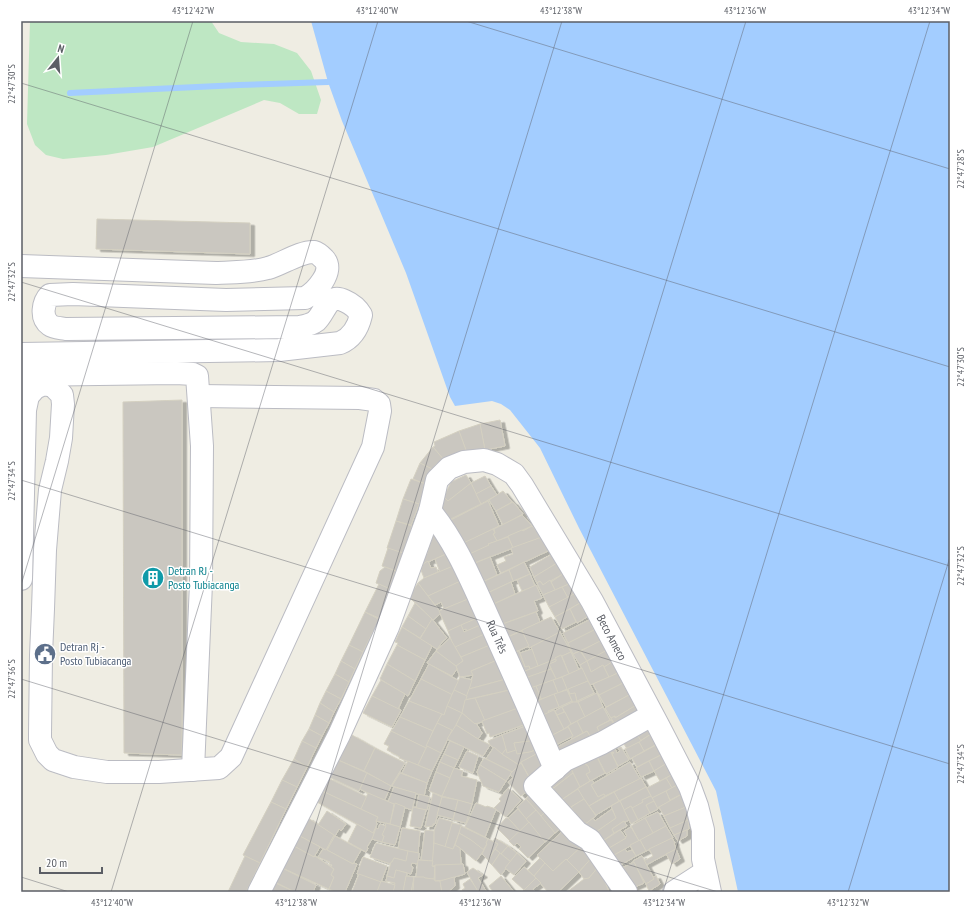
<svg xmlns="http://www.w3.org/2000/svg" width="971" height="913" viewBox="0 0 971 913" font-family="'PT Sans Narrow',sans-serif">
  <defs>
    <filter id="shadow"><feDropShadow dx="4.5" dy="2.5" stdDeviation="0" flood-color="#0004"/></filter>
  </defs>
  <rect width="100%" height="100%" fill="#efede3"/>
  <!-- green -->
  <polygon fill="#bee7c3" points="30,21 211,21 219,33 241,42 274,44 297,53 311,71 321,100 317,114 299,114 280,103 264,100 153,147 106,155 63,159 46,155 35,145 27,124"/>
  <!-- water -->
  <polygon fill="#a3cdff" points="311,21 950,21 950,892 738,892 716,791 579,528 540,448 510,410 501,404 492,401 455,406 450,397 406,273 342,121 328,82"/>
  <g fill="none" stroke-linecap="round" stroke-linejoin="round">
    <!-- stream -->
    <polyline stroke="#a3cdff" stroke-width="6" points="70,93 239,85 328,82"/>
  </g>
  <!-- building -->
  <g fill="#cac7c0" stroke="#d4d0c1" filter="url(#shadow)">
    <polygon points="97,219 250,223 250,254 96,249"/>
    <polygon points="182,400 182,755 124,753 123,402"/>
    <polygon points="500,420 505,446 485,450 480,424"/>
    <polygon points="480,424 485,450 467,453 459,431"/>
    <polygon points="459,431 467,453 444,460 433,447 435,446 434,442"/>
    <polygon points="433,447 444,460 436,464 432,469 420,463"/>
    <polygon points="420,463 432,469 426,484 413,479"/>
    <polygon points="466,475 471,483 448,501 444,497 451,482"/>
    <polygon points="485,476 491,486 476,494 471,483"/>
    <polygon points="411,479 426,484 419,504 403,499"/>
    <polygon points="471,483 481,504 445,522 439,509 444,497 448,501"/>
    <polygon points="491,486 497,495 481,504 476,494"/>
    <polygon points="503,491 512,502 496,511 489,500"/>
    <polygon points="403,499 419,504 411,525 396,521"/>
    <polygon points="488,501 499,526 460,545 447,522"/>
    <polygon points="513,502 523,514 503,525 496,511"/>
    <polygon points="522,515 532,526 497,541 493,534 495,533 494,529"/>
    <polygon points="396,521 412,526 404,554 387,548"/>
    <polygon points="532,526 542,537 513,548 508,536 522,530 523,531"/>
    <polygon points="439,528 453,551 423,564 422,560 423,554 427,554 432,537"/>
    <polygon points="493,529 495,533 493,534 497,541 488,544 489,545 478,551 465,556 457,546"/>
    <polygon points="508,537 513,548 469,565 465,556 489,545 488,544"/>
    <polygon points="542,537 550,550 501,573 497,565 506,561 504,557 513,554 511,548"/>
    <polygon points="388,548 403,553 397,571 382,566"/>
    <polygon points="453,551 458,564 440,572 435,559"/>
    <polygon points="552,554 557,563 534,577 530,567"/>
    <polygon points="490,557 497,575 476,585 468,566"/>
    <polygon points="428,561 431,568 436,567 438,572 424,578 421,570 423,564"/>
    <polygon points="524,562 530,574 513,581 509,570"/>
    <polygon points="557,563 563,574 543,585 540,581 537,583 534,577"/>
    <polygon points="458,564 465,579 428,596 418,583 424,578"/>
    <polygon points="385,567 396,571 390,589 376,583 380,571"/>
    <polygon points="509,570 513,581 481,596 476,585"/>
    <polygon points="530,574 535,586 522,591 517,580"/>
    <polygon points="563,574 569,584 555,590 551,582"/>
    <polygon points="465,579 473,597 444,609 441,602 435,605 428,596"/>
    <polygon points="550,580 555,590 543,595 537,583 540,581 543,585"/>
    <polygon points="511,582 515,594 487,607 481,596"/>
    <polygon points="418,583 441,613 433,620 409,597"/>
    <polygon points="379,584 390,589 379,618 365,612"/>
    <polygon points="569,584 574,594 568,598 562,587"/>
    <polygon points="536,585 542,598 534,601 538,611 497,626 487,607"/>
    <polygon points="562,587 568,598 549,607 543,595"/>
    <polygon points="574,594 580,603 555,617 549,607"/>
    <polygon points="473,597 482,616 448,631 439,611"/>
    <polygon points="415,603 432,619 426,629 408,616"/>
    <polygon points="580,603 587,617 577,623 570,609"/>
    <polygon points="570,609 576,622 562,629 555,617"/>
    <polygon points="365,612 382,621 377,633 373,631 363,652 349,645"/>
    <polygon points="536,612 540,622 503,639 497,626"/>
    <polygon points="408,616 426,629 420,638 402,627"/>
    <polygon points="482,616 485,623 467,631 466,629 463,630 461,625"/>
    <polygon points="551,617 560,632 529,648 522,630"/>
    <polygon points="432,619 447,638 443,641 437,649 420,639"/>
    <polygon points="589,620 594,630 568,643 563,633"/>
    <polygon points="485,623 489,632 454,648 448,631 461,625 464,632"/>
    <polygon points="402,627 432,646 425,660 397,645 398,643 395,642"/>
    <polygon points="596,629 601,641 573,654 568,643"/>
    <polygon points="522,631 529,646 510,654 503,639"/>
    <polygon points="489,632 495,643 461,657 455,647"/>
    <polygon points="560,632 571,652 562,656 561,655 555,658 556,659 538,666 531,647"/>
    <polygon points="450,638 463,661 456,666 436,651"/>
    <polygon points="600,641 606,651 587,661 581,651"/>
    <polygon points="495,643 502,658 471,671 473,675 460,677 456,666 463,661 461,657"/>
    <polygon points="349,645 363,652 355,669 341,661"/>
    <polygon points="397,645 425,660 415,681 387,664"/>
    <polygon points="532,649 538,666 530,669 529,666 525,667 520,653"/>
    <polygon points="607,650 613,662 604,667 603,665 591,672 587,661"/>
    <polygon points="436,651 456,666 457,669 452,676 427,663"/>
    <polygon points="519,651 525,667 529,666 530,669 520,673 510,654"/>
    <polygon points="580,651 587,661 580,665 573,654"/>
    <polygon points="571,652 579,670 569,674 562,656"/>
    <polygon points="561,655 569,674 556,679 549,664 556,661 555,658"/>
    <polygon points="502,658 510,678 469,689 473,675 471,671"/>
    <polygon points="556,659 556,661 549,664 551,669 520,680 520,673"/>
    <polygon points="341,661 355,669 349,682 335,674"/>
    <polygon points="587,661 591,672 603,665 609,677 590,685 580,665"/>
    <polygon points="612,662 618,673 609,677 604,667"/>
    <polygon points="387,664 415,681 408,696 380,679"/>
    <polygon points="429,664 459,681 452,695 421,679"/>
    <polygon points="582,668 588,681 567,690 562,677"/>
    <polygon points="551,669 556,679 526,690 522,679"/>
    <polygon points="618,673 623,683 599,695 593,684"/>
    <polygon points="335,674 349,682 341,699 326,691"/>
    <polygon points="460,677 472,680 467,696 454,690"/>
    <polygon points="562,677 567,689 558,693 553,680"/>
    <polygon points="510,678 514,689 465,700 469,689"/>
    <polygon points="421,679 453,695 444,715 409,701"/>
    <polygon points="381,680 405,694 398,709 372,696"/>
    <polygon points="553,680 558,693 541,699 536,686"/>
    <polygon points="588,681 594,693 577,701 575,693 570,694 568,689"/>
    <polygon points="623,683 629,695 606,707 599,695"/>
    <polygon points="536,686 541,699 530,704 525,690"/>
    <polygon points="514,689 521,707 485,721 475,698"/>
    <polygon points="454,690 467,696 462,713 447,706"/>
    <polygon points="567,690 572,701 559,707 554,694"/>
    <polygon points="326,691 341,699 334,712 320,703"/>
    <polygon points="575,693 577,702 573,703 569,694"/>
    <polygon points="597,693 603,707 585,717 578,702"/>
    <polygon points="554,694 559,707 548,711 549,713 535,719 530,704"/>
    <polygon points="629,695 632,699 634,698 638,704 615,718 615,716 611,718 605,708"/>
    <polygon points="372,696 401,710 392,727 363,713"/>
    <polygon points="475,698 485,721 475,724 462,713 465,700"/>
    <polygon points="409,701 442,714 433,731 400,717"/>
    <polygon points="573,702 578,702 585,717 571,724 562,707"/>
    <polygon points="320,703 334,712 329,723 315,715"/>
    <polygon points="638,704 641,718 621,729 617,721 614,723 611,718 615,716 615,718"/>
    <polygon points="447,706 462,713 453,731 437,723 442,714 444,715"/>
    <polygon points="521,707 526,724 490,737 489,733 487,734 482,721"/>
    <polygon points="562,707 564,712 557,715 555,711"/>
    <polygon points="603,707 610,720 597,727 603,739 594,743 587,731 583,733 577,721"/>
    <polygon points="554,710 564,729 545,739 536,718"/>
    <polygon points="565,712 571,724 564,729 557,715"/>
    <polygon points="462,713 475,724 476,723 482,733 478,739 456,725"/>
    <polygon points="315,715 329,723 322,736 309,729"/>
    <polygon points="400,717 433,731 426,748 391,731 392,729 393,729"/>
    <polygon points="611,720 614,724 603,740 597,727"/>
    <polygon points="577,721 583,733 572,739 571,737 573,736 568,726"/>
    <polygon points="437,723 452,730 441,753 426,746"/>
    <polygon points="645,723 651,734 640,741 634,729"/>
    <polygon points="531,724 538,740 514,743 516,750 507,753 502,735"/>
    <polygon points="456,725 478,739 490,745 483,756 447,739"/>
    <polygon points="568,727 573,736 550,748 545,739"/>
    <polygon points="309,729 322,736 316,748 302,741"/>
    <polygon points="634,729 641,741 627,749 620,737"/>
    <polygon points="391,731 426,748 418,765 399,758 400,757 387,750 389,746 384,744"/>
    <polygon points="587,731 594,743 558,763 552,750"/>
    <polygon points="651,734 657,744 644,751 639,742"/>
    <polygon points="352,735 375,748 364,771 338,760"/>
    <polygon points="502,735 506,749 502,754 490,745 488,741"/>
    <polygon points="538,740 541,748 530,752 517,754 514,743"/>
    <polygon points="302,741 316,748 307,767 294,759"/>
    <polygon points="450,741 464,747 458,760 444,754"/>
    <polygon points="639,742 644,751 630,759 625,749"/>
    <polygon points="613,744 617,753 620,751 618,748 621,747 629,760 618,766 612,754 614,753 613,752 611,753 608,747"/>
    <polygon points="658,744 663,754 637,767 632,758"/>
    <polygon points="427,746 441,753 432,771 418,765"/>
    <polygon points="494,747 502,754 519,765 512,772 486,759"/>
    <polygon points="375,748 405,763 391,786 364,771"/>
    <polygon points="541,748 542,751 521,762 519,765 502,754 506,749 507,753 516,750 517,754 530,752"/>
    <polygon points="609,748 618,767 606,774 593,749"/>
    <polygon points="593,749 605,773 590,781 586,774 590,772 588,766 585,764 586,763 585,761"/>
    <polygon points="467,751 478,756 473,773 459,767"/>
    <polygon points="542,751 545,777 534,786 521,762"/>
    <polygon points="444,754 458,760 454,768 440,762"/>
    <polygon points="663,754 667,763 654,771 649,761"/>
    <polygon points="484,758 512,772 506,781 480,765"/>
    <polygon points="294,759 307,767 297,787 282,780"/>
    <polygon points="338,760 367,773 359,791 329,777"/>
    <polygon points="408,761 432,771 427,783 402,773"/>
    <polygon points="567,761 585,761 586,763 585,764 588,766 590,772 586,774 590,781 580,787"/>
    <polygon points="649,761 654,771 641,777 636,768"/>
    <polygon points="440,762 454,768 450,778 436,772"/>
    <polygon points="630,762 640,779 605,796 604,794 598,797 591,785"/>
    <polygon points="521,763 534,786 521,796 508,782 513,778 510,774"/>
    <polygon points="568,763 573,773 546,794 558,770"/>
    <polygon points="667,763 673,774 660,781 654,771"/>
    <polygon points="480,765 506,781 499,792 483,786 477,772"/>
    <polygon points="454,768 463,771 461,776 477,780 472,804 442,796"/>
    <polygon points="436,772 450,778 442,796 429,791"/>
    <polygon points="367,773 391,786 384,801 360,789"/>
    <polygon points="400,773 427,783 424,796 392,786"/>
    <polygon points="573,773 580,787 554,805 546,794"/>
    <polygon points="673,774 677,785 672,788 666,778"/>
    <polygon points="328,778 367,797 361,809 322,791"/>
    <polygon points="641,778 646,787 619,801 614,792"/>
    <polygon points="666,778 672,788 652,798 647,788"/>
    <polygon points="282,780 297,787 286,809 271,802"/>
    <polygon points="592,780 594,783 591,785 598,797 604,794 605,796 589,806 577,789"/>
    <polygon points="677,785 682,794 670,800 666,791"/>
    <polygon points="394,787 416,793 412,810 388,802"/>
    <polygon points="646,787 651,796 642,800 643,802 635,807 632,808 631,806 624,810 620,801"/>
    <polygon points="508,788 521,800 506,817 494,808 501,801 499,799"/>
    <polygon points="536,788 551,807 541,816 526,799"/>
    <polygon points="578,789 584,799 569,808 555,804"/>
    <polygon points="322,791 378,817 376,821 377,824 373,833 317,802"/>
    <polygon points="666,791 670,801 657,808 652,798"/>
    <polygon points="614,792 619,801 596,815 589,806"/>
    <polygon points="368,793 394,804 390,824 376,821 378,817 361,809"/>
    <polygon points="433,793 442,797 435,824 433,824 433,826 425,827"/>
    <polygon points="419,794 430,797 427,810 416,808"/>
    <polygon points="682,794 686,807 664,816 659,807"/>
    <polygon points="651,796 654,801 646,805 650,813 638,820 632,808 643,802 642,800"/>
    <polygon points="442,797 458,800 453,819 437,815"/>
    <polygon points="526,799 536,810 526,819 517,807"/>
    <polygon points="584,799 596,816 576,831 577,816 571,807"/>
    <polygon points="458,800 472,804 466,823 453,820"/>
    <polygon points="620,801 629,820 625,822 624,821 612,829 614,833 600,843 590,836 616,818 611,806"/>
    <polygon points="654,801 658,809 650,813 646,805"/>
    <polygon points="271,802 286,809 260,863 243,855"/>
    <polygon points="395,803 405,807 400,827 390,824"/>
    <polygon points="476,803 486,807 487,806 496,809 485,837 465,827"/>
    <polygon points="552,806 567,822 555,833 540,817"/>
    <polygon points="631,806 638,820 631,824 624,810"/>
    <polygon points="413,807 426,810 421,828 410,826"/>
    <polygon points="686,807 690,817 687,821 670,828 664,816"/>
    <polygon points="518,809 529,822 520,831 508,818"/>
    <polygon points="612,809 616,818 590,836 583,826 593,818 595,821"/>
    <polygon points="536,810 555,833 545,842 526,819"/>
    <polygon points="327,811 346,824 341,831 339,829 335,836 318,825"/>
    <polygon points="658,812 666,826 653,833 645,818"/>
    <polygon points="308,818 334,835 326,850 298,835"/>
    <polygon points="439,818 453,822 445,847 434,843 434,831"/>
    <polygon points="506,818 508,818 520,831 510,841 497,828"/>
    <polygon points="645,818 653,833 639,841 631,826"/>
    <polygon points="688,820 689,829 674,835 670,828"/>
    <polygon points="624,821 627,826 614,833 612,829"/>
    <polygon points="529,822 545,842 528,858 519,849 521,847 517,843 514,846 509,841"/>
    <polygon points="386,823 400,827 395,845 382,842 384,836 382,835"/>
    <polygon points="452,823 462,825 453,849 445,847"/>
    <polygon points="357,824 375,834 367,847 368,848 366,852 348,842"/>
    <polygon points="380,824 386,826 382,835 384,836 382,842 372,839 376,828 378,829"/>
    <polygon points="569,825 583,845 567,860 566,859 553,871 537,855"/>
    <polygon points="461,826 488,839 486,843 487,844 483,850 471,840 459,833"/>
    <polygon points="666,826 673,838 646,851 640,840"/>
    <polygon points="631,827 639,841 607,859 602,852 626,838 625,837 627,836 624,831"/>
    <polygon points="402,828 420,831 418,853 398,849"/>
    <polygon points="425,830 434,831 433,861 421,860"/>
    <polygon points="620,830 626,838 602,852 600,843"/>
    <polygon points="687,830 687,836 678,841 674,835"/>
    <polygon points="459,833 471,840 484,850 476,861 460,848 455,845"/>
    <polygon points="298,835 320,847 314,857 292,845"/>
    <polygon points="335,836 361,850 353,864 327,850"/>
    <polygon points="495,838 508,846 501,854 495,849 498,844 493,842"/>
    <polygon points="672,838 675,843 674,843 676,849 646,865 644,861 653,856 649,849"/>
    <polygon points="488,839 498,844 488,860 482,854 487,844 486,843"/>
    <polygon points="640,840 646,851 636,856 630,845"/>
    <polygon points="376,843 408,851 406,861 394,858 391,864 370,857"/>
    <polygon points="434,843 453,849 455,845 460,848 461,865 432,866"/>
    <polygon points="292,845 314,857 315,856 334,869 331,875 334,877 329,889 280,867"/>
    <polygon points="583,845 595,854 579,872 567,860"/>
    <polygon points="508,846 517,853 511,862 501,854"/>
    <polygon points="327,848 328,848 327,850 353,864 354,863 357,864 345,892 335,892 329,889 334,877 331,875 334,869 331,867 332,865 329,864 330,862 318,857 323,849 326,850"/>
    <polygon points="495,849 500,853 492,865 488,861"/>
    <polygon points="625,849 627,852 632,850 636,856 614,869 607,859"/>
    <polygon points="676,849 680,859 672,864 666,854"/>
    <polygon points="408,851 419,853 418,864 412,863 411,866 413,867 411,874 396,870 394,878 387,876 391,862 392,862 394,858 406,861"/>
    <polygon points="500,853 511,862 501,875 492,865"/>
    <polygon points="517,853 526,861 514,875 505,868"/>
    <polygon points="595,854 599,866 589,878 584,879 579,872"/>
    <polygon points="245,856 260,863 246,892 228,892"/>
    <polygon points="642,856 654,879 646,884 633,861"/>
    <polygon points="363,857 387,866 381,882 357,874"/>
    <polygon points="540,858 545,863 534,876 528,870"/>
    <polygon points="566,859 579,872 558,892 548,892 534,876 545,863 553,871"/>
    <polygon points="418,860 433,861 432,866 435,867 434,879 416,877"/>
    <polygon points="634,862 644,883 628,890 616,871"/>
    <polygon points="463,864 465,874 444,880 435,881 435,865"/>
    <polygon points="599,866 609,892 567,892 584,879 589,878"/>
    <polygon points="280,867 316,885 313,892 295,892 273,881"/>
    <polygon points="524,867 536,878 524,890 512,879"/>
    <polygon points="473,868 483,875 478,878 486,891 484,892 478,892 467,872"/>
    <polygon points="396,870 407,873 403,892 393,892 395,883 386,881 387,876 394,878"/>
    <polygon points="359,874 381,882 377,892 352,892"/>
    <polygon points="406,876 414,877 411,892 403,892"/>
    <polygon points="501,876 514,892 493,892 489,886"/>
    <polygon points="656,876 660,884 649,891 646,884 654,879 653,877"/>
    <polygon points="414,877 424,877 425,878 434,879 435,881 440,881 442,892 413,892"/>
    <polygon points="454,877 455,886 448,892 442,892 440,881"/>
    <polygon points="536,878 541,883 533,889 535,892 524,892 523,891"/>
    <polygon points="470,879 476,888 478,892 463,892 462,890 465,888 463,884"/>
    <polygon points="381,881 395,885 393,892 377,892"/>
    <polygon points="273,882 295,892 268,892"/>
  </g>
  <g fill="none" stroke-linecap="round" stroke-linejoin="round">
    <!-- minor casing -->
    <g stroke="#bbbcc3" stroke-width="24">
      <g id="minor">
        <path d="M21,266L216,273C233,272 251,273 268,268C280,265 301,251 314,252C318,253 321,256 324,259C335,271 316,292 305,298L226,300L73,294L50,295C43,302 40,318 50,325C54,328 61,328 66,329L299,327C304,326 311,325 316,321C326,312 327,292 345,301C352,304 357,308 361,315C358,328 352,338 340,343L279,350L21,354"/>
        <polyline points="21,375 176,373 193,374 197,376 202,446 201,583 193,770"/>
        <path id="s1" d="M430,511C455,541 471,580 487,615C510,666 533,717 555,769"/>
        <polyline points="21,579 25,410 28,396 35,388 44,384 53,386 62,395 63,404 61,438 57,461 50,490 45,550 43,609 41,655 40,734 40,740 47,754 53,760 74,767 107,772 159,772 219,768 231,757 373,447 380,411 379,404 374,400 360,398 199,396"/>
        <path id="s2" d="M259,892L339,735L388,627L430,511L437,480L449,468L464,462L484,460L497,464L514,474L522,485L592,601L659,727L690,787L697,806L703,830V859L710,892"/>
        <polyline points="626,892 590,840 577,832 535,786 565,760 602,743 652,715"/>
        <polyline points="674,892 705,872"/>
      </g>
    </g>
    <!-- minor -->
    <use href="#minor" stroke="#fff" stroke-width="22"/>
  </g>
  <!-- ticks -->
  <path fill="none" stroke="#5b5e65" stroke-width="1" stroke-opacity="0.45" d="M466,21L950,169M21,83L950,367M21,282L950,566M21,480L950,764M21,585L193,21M21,679L718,892M21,877L69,892M111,892L378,21M295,892L562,21M479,892L746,21M663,892L930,21M848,892L950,557"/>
  <!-- icons -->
  <defs>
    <g id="building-disc" transform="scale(1.15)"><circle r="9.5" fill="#0f9aa8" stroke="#fff"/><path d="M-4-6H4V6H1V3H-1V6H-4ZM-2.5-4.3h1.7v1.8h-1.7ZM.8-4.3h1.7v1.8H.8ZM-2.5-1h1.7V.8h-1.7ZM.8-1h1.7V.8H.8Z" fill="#fff"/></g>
    <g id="civic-disc" transform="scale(1.15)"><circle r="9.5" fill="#5c6f8a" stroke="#fff"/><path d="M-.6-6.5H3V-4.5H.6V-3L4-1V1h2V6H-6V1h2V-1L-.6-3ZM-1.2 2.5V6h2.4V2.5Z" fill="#fff"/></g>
  </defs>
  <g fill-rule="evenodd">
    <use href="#building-disc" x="153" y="578"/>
    <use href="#civic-disc" x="45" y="654"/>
  </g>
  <g text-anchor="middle" stroke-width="3" stroke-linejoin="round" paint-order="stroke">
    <!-- culture labels -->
    <g font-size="12" fill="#0d838f" stroke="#fff" text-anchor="start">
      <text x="168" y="575">Detran RJ -<tspan x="168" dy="14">Posto Tubiacanga</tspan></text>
    </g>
    <!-- street labels -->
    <g font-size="12" fill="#5b5e65" stroke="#fff">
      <text dy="4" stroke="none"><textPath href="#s1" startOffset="143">Rua Três</textPath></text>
      <text dy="4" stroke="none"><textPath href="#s2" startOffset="727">Beco Ameco</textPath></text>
    </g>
    <!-- service labels -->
    <g font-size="12" fill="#4e5e75" stroke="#fff" text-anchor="start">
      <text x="60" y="651">Detran Rj -<tspan x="60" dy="14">Posto Tubiacanga</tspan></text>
    </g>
  </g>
  <!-- border -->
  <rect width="971" height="913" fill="none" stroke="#ffffff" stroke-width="44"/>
  <!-- north arrow -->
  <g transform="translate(58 58) rotate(17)" stroke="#ffffff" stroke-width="3" paint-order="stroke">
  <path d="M0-3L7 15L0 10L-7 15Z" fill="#5b5e65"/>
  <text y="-6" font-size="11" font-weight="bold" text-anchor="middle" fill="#5b5e65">N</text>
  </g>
  <!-- scale -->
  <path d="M40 867v6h62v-6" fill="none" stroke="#5b5e65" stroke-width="2"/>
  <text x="46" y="867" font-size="12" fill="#5b5e65" stroke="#ffffff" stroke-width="3" paint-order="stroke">20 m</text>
  <rect x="22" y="22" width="927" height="869" fill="none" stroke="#5b5e65" stroke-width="1.5"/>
  <g font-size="10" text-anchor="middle" fill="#5b5e65">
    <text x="193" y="14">43°12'42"W</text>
    <text x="377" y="14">43°12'40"W</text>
    <text x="561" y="14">43°12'38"W</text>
    <text x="745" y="14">43°12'36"W</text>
    <text x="929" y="14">43°12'34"W</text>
    <text transform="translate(11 84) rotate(-90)" y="4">22°47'30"S</text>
    <text transform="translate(960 169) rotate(-90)" y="4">22°47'28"S</text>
    <text transform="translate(11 282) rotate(-90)" y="4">22°47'32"S</text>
    <text transform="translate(960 367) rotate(-90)" y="4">22°47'30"S</text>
    <text transform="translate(11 481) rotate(-90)" y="4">22°47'34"S</text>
    <text transform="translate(960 566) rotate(-90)" y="4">22°47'32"S</text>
    <text transform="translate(11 679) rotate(-90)" y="4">22°47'36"S</text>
    <text transform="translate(960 764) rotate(-90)" y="4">22°47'34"S</text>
    <text x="112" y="906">43°12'40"W</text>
    <text x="296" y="906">43°12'38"W</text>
    <text x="480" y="906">43°12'36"W</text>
    <text x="664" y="906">43°12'34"W</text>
    <text x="848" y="906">43°12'32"W</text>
  </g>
</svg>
